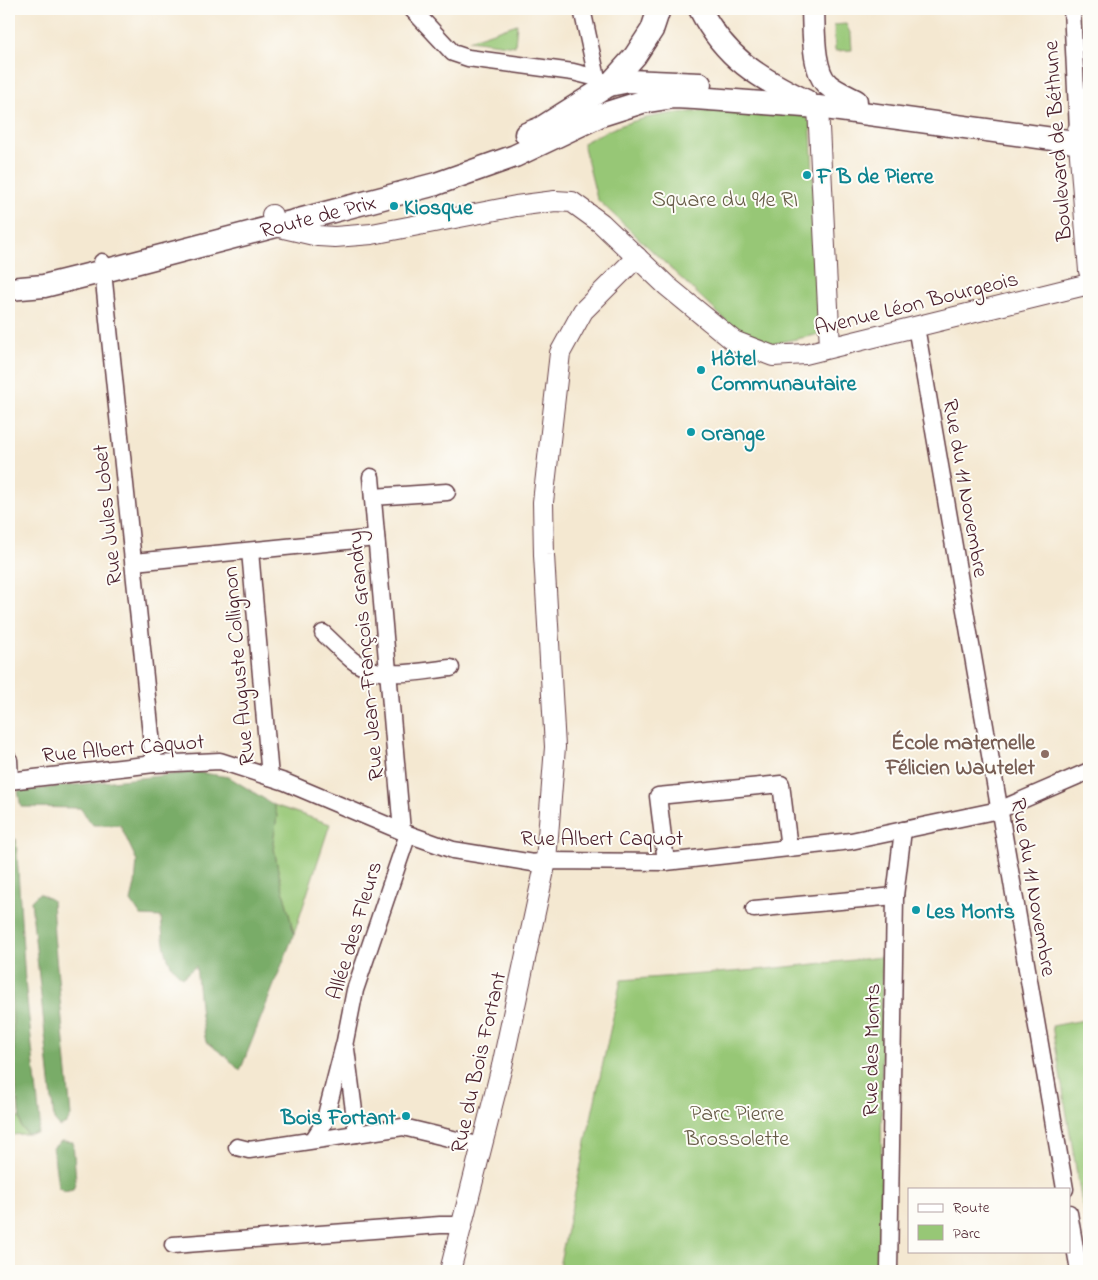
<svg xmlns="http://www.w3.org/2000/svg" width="1098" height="1280" viewBox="0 0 1098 1280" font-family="'Indie Flower',sans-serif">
  <rect width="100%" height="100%" fill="#fdfcf7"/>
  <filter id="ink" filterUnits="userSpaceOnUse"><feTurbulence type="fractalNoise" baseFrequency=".02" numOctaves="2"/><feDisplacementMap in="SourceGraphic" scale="10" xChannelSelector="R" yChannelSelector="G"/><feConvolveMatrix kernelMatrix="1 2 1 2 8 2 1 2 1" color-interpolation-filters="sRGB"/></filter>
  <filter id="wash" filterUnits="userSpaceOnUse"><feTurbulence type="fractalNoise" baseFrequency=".0096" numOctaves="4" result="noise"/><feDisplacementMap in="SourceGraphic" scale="20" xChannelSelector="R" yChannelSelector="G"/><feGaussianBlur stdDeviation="1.12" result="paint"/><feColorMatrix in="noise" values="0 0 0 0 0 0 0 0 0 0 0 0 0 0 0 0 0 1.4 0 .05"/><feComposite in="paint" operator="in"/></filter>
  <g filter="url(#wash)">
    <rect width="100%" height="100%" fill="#f4e8d1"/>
    <!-- green -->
    <g fill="#97c776" stroke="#707350">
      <polygon points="517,24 515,46 469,40"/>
      <polygon points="846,24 851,35 852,50 835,51 834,25"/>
      <path d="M726,110L810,114L821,334L771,344L737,331L597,199L583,143C635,114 668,113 726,110Z"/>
      <polygon points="274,805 330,824 294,934 278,870 273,842 277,816"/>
      <polygon points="882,957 881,1271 558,1271 621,980 757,970"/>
      <polygon points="9,972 12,996 16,1088 9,1028"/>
      <polygon points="1089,1019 1089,1246 1052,1026"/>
      <polygon points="20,1117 21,1127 27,1134 9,1135 9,1118"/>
    </g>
    <!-- forest -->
    <g fill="#79ac67" stroke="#626649">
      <path d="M196,772L229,777L274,805L277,816L273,843L278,870L294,934L240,1071L227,1057L206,1042L201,1016L196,966L183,977C164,966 163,938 161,917L141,916L131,901L135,884L137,861L120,825H93L80,808L21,807L18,791Z"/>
      <polygon points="16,839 25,981 40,1122 37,1133 27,1134 21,1127 16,1088 12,996 9,972 9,840"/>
      <polygon points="39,893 52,900 54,935 71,1116 66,1124 60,1127 54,1120 31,901"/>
      <polygon points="61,1141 73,1142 76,1180 73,1189 64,1191 58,1187 53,1148"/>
    </g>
    <!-- sand -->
    <polygon fill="#eeda9e" stroke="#9c7c64" points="9,1028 16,1088 9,1089"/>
  </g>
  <g filter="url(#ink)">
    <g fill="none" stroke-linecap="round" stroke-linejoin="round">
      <!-- minor casing -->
      <g stroke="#643d44" stroke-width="19">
        <g id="minor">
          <polyline points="412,9 453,53 468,58 573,72 597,78 609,85"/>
          <polyline points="582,9 597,78"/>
          <polyline points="1072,9 1078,130"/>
          <polyline points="102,262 154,764"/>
          <polyline points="915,327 918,338 1065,1189"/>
          <polyline points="371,477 402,831"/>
          <polyline points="373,497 447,492"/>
          <polyline points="250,551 270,777"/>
          <polyline points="134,562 376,538"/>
          <path d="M323,633C333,642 342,652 352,660C380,682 419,671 451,668"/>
          <polyline points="9,760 10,781"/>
          <polyline points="9,781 154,764 220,761 285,782 408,834 453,850 533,863 546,861 666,862 851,841 999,810 1089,771"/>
          <polyline points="666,862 658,796 781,784 789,848"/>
          <polyline points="754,909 895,896"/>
          <polyline points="346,1049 357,1134"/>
          <polyline points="313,1140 324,1123 345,1041 355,990 408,834"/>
          <polyline points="237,1147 249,1150 403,1127 482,1146"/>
          <polyline points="1069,1213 1079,1271"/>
          <polyline points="173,1245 440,1225 462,1225"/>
          <polyline points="889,1271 895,896 903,830"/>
        </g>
      </g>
      <!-- tertiary casing -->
      <g stroke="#643d44" stroke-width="22">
        <g id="tertiary">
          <polyline points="818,107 830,347"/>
          <polyline points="1078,130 1089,271"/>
          <polyline points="272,215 275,226 318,236 335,237 372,234 516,206 555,201 572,202 601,223 667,286 734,341 773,356 805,354 1089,284"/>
          <polyline points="450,1271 502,1066 546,861 555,747 544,555 543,502 560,353 583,311 637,257"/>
        </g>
      </g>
      <!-- secondary casing -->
      <g stroke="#643d44" stroke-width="25">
        <g id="secondary">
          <path d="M700,9C725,58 759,78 806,101"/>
          <path d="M813,9C814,29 812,71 828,85C836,92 847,96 856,101"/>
          <polyline points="609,85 629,81 700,84"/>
          <polyline points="526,134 541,128 609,85 635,56 652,30 659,9"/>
          <path id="s1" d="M9,289L44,286L104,271L436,184L515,156L601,115L642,102L674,97L695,98L818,107L1089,144"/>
        </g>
      </g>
      <!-- minor -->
      <use href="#minor" stroke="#fff" stroke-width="16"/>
      <!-- tertiary -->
      <use href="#tertiary" stroke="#fff" stroke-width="20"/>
      <!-- secondary -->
      <use href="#secondary" stroke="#fff" stroke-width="22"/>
    </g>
  </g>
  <!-- markers -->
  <g fill="#0f9aa8" stroke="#fdfcf7" stroke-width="2">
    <circle cx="807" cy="175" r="5"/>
    <circle cx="394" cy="206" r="5"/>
    <circle cx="701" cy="370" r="5"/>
    <circle cx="691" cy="432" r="5"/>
    <circle cx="916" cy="910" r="5"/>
    <circle cx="406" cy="1116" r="5"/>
  </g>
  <circle fill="#8d6e63" stroke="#fdfcf7" stroke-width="2" cx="1045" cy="754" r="5"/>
  <g text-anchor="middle" stroke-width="4" stroke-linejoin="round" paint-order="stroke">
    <!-- street labels -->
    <g font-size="22" fill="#4a1f2b" stroke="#fdfcf7">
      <text transform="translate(1056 141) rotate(-94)" y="8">Boulevard de Béthune</text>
      <text dy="8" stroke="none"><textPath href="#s1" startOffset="318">Route de Prix</textPath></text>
      <text transform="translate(916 302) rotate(-14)" y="8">Avenue Léon Bourgeois</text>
      <text transform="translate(967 488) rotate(80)" y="8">Rue du 11 Novembre</text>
      <text transform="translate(106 515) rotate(-96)" y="8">Rue Jules Lobet</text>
      <text transform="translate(364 656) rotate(-95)" y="8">Rue Jean-François Grandry</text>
      <text transform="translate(237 666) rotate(-95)" y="8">Rue Auguste Collignon</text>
      <text transform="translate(123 747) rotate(-5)" y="8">Rue Albert Caquot</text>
      <text x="602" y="845">Rue Albert Caquot</text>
      <text transform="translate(1035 887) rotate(80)" y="8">Rue du 11 Novembre</text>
      <text transform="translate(353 930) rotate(-73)" y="8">Allée des Fleurs</text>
      <text transform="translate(870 1050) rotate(-89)" y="8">Rue des Monts</text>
      <text transform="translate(477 1062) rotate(-77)" y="8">Rue du Bois Fortant</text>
    </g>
    <!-- culture labels -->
    <g font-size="22" font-weight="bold" fill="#0d838f" stroke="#fdfcf7" text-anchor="start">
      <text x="817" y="183">F B de Pierre</text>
      <text x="404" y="214">Kiosque</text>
      <text x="711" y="365">Hôtel<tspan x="711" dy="25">Communautaire</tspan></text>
      <text x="701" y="440">Orange</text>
      <text x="926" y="918">Les Monts</text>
      <text x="396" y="1124" text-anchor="end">Bois Fortant</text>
    </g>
    <!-- park labels -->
    <g font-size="22" fill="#655a45" stroke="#fdfcf7">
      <text x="725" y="206">Square du 91e RI</text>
      <text x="737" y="1120">Parc Pierre<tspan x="737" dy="25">Brossolette</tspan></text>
    </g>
    <!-- education labels -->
    <g font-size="22" font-weight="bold" fill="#785e54" stroke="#fdfcf7" text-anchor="end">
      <text x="1035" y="749">École maternelle<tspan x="1035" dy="25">Félicien Wautelet</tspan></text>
    </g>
  </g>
  <!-- margin -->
  <rect width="1098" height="1280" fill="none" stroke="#fdfcf7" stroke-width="30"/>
  <!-- legend -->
  <rect x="908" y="1188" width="162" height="65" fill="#fdfcf7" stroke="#b5a4a5"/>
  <rect x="918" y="1204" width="25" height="8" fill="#ffffff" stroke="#b5a4a5"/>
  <text x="953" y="1212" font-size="15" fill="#4a1f2b">Route</text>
  <rect x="918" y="1225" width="25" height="15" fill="#97c776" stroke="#b5a4a5"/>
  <text x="953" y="1238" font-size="15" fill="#4a1f2b">Parc</text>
</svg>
